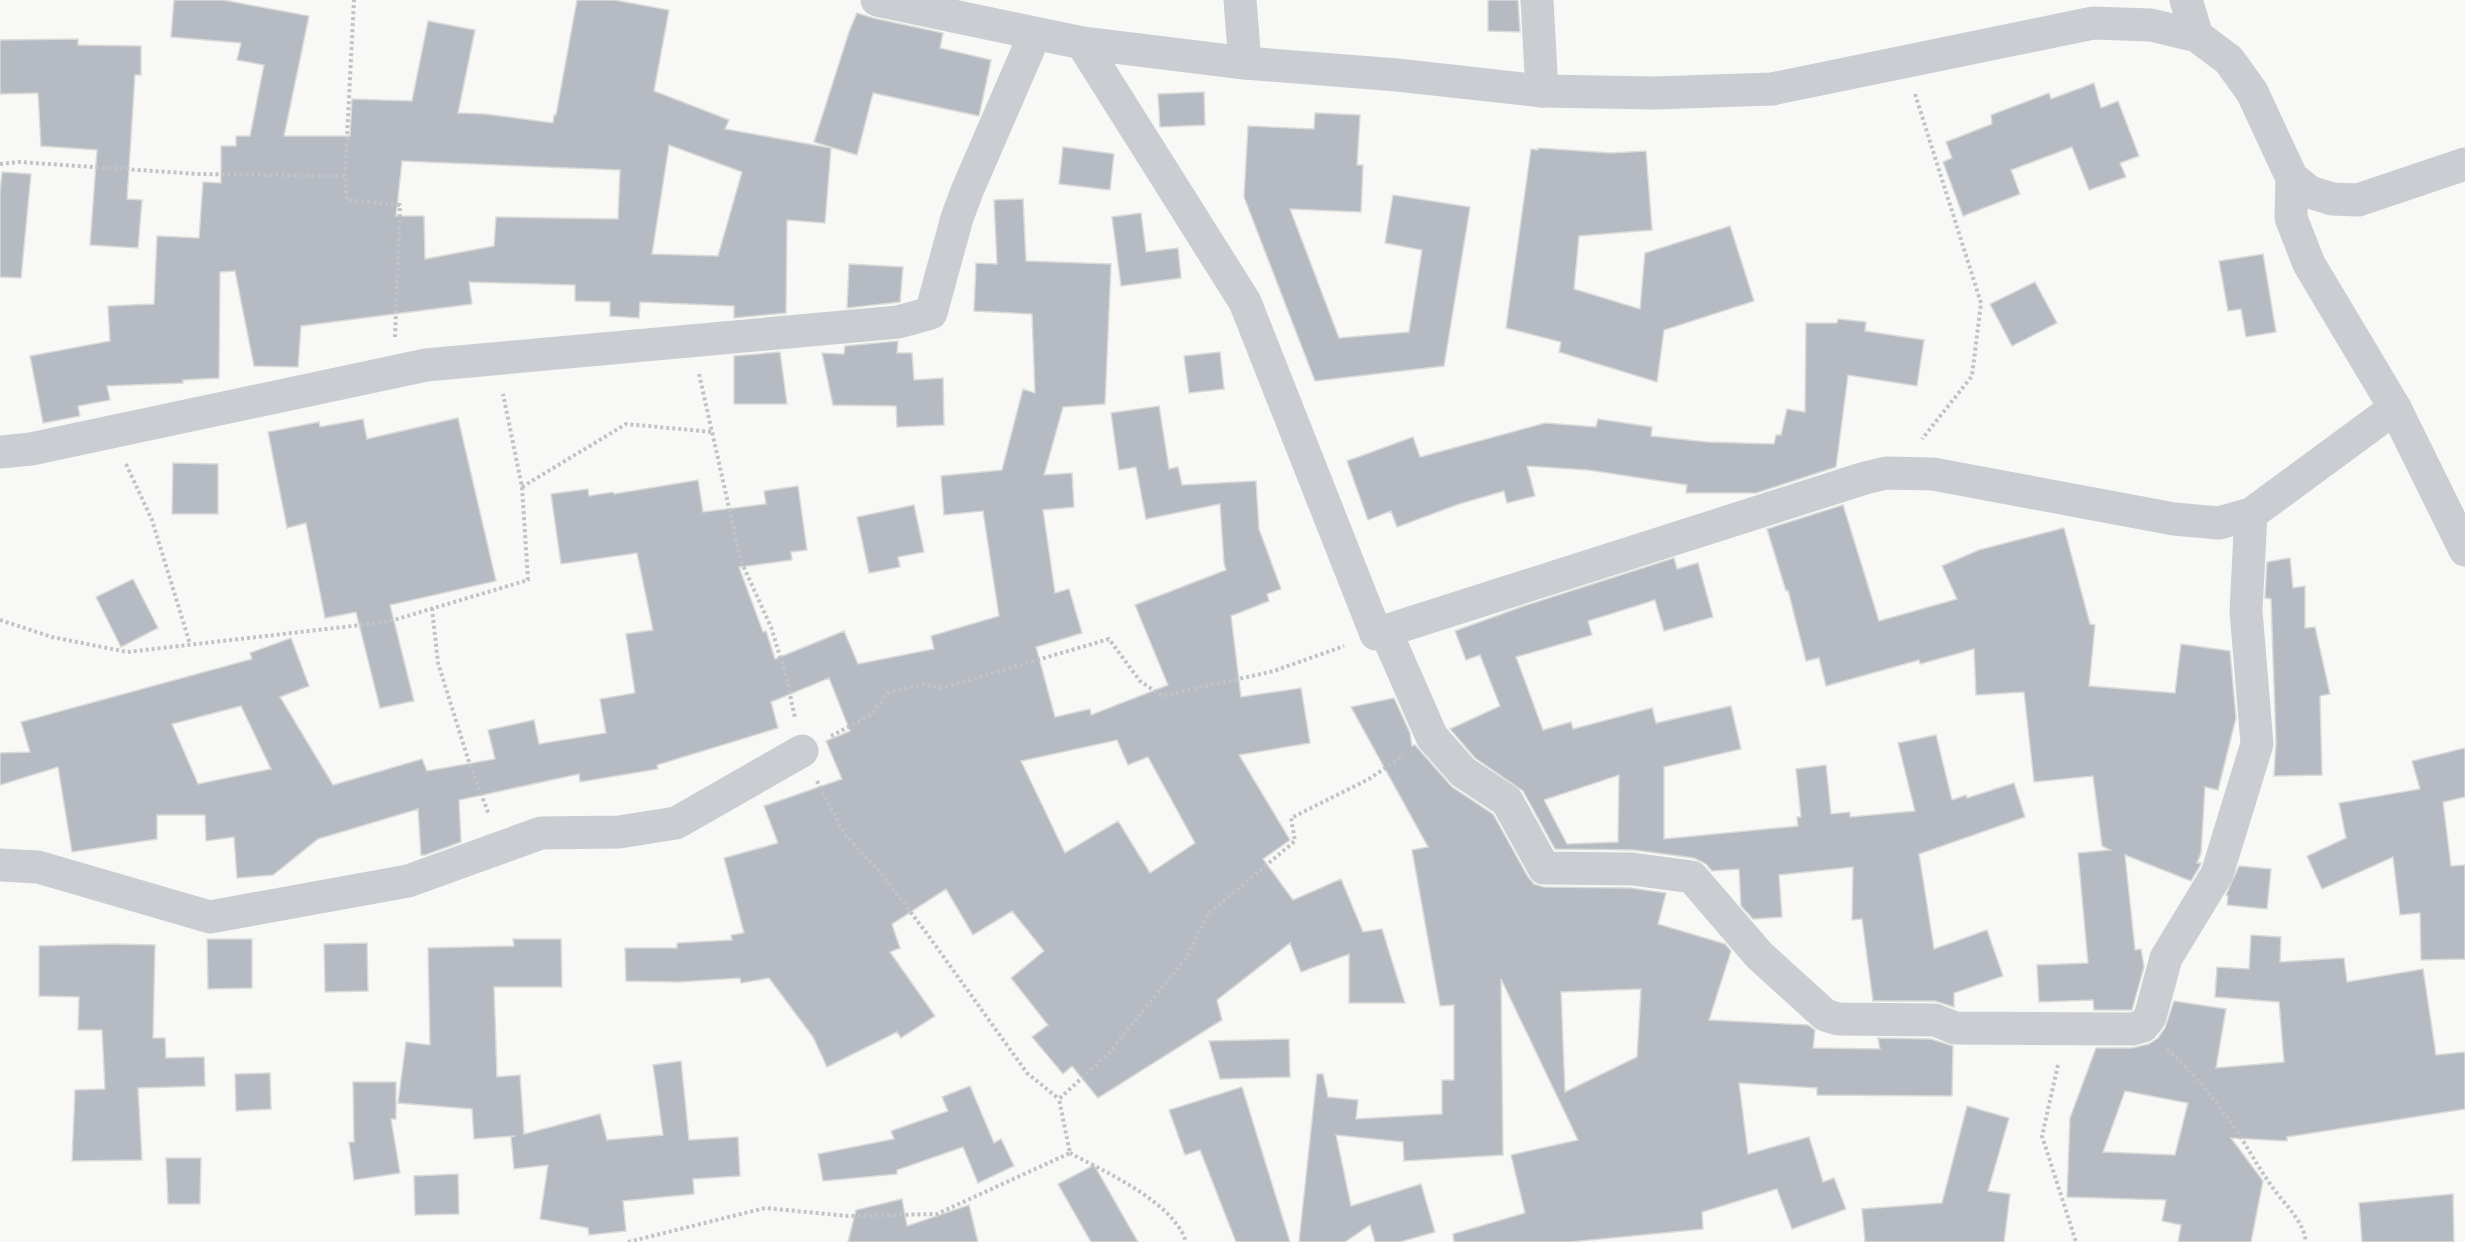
<svg xmlns="http://www.w3.org/2000/svg" width="2465" height="1242" viewBox="0 0 2465 1242" font-family="Overpass,sans-serif">
  <rect width="100%" height="100%" fill="#f8f9f6"/>
  <!-- building -->
  <g fill="#b5bac3" stroke="#dadbd8" stroke-width="1.5" fill-rule="evenodd">
    <path d="M174,0H223L309,16L284,136H350L352,99L412,101L428,21L475,30L458,113L485,114L553,123L554,115H556L577,0H614L669,10L654,91L729,120L725,129L831,148L825,223L787,220L786,313L734,318V306L640,302L639,318L610,316V302L575,301V285L469,282L472,304L301,326L298,367L254,366L235,271L220,272L219,378L183,380V383L107,386L110,400L78,406L80,416L43,423L30,356L110,341L108,306L154,304L157,236L199,238L203,182L221,183V146H236V136H250L264,65L237,60L241,43L171,37ZM669,145L742,172L718,256L652,254ZM402,161L620,170L618,219L496,217L494,246L425,259L424,216H396Z"/>
    <polygon points="1488,0 1518,0 1520,32 1488,31"/>
    <polygon points="857,13 873,18 943,33 940,48 991,60 979,116 873,93 857,155 814,142 849,32"/>
    <polygon points="78,39 78,45 141,46 141,75 135,75 127,199 142,200 138,248 90,245 97,150 41,146 38,93 0,94 0,40"/>
    <polygon points="2094,83 2101,108 2118,101 2139,156 2120,163 2126,177 2089,190 2072,147 2011,170 2020,194 1963,216 1943,162 1952,158 1946,142 1992,124 1991,115 2049,93 2051,99"/>
    <polygon points="1204,92 1205,125 1160,127 1158,94"/>
    <polygon points="1315,113 1360,115 1357,165 1363,165 1361,212 1290,209 1339,338 1409,332 1422,250 1385,243 1393,195 1470,207 1444,366 1315,381 1244,197 1248,126 1314,129"/>
    <polygon points="1063,147 1114,154 1110,190 1059,184"/>
    <polygon points="1538,148 1611,153 1646,151 1652,230 1579,236 1574,289 1640,309 1645,253 1730,226 1754,301 1664,330 1657,382 1559,352 1561,342 1506,328 1531,149 1538,150"/>
    <polygon points="2,172 31,174 21,278 0,277 0,192"/>
    <path d="M1023,199L1026,261L1111,264L1105,404L1063,407L1044,475L1072,473L1074,507L1043,510L1055,593L1069,589L1082,633L1036,647L1055,717L1090,709L1091,715L1168,685L1135,605L1226,570L1224,563L1220,504L1146,519L1136,467L1119,470L1111,413L1159,406L1169,469L1178,467L1182,485L1256,481L1259,529L1281,589L1267,594L1269,601L1231,616L1241,697L1301,688L1310,743L1239,755L1290,840L1263,859L1293,900L1341,879L1363,932L1382,929L1405,1003H1349V954L1301,972L1290,943L1217,1000L1222,1020L1098,1098L1072,1066L1063,1074L1032,1037L1048,1025L1011,978L1044,951L1012,911L973,935L946,889L892,924L900,948L890,952L935,1016L901,1038L897,1032L827,1067L813,1037L769,978L741,983L740,978L679,982L626,981L625,948H677V943L732,940L731,935L744,933L724,858L778,843L764,806L842,779L826,741L850,731L829,678L771,702L778,728L657,765L658,769L580,782L579,774L459,800L461,842L425,855H421L418,809L318,839L273,875L237,878L234,837L206,841L205,815H157V839L72,852L58,767L0,785V753L30,752L21,722L252,659L250,653L291,638L309,686L280,697L333,785L422,759L427,771L495,759L488,730L534,720L539,744L606,733L600,699L635,693L626,634L653,630L637,553L561,564L551,494L588,489L589,496L613,492L614,494L698,480L703,512L766,504L764,491L798,486L807,550L791,552L792,560L739,567L763,632L766,631L775,659L844,631L858,664L934,649L931,636L999,616L983,511L944,515L941,476L1002,470L1023,389L1035,393L1032,314L974,311L976,263L997,264L994,200ZM241,706L271,769L198,784L172,724ZM1117,740L1128,765L1148,757L1195,843L1150,873L1118,821L1065,853L1021,761Z"/>
    <polygon points="1141,213 1146,252 1178,248 1181,278 1121,286 1112,217"/>
    <polygon points="2263,254 2276,332 2246,337 2241,309 2228,311 2219,261"/>
    <polygon points="849,264 903,267 900,302 847,308"/>
    <polygon points="2035,282 2057,323 2012,346 1990,304"/>
    <polygon points="1838,319 1866,322 1865,331 1924,340 1917,386 1848,375 1836,467 1756,493 1686,493 1687,485 1588,470 1527,466 1535,496 1507,503 1504,491 1459,504 1397,527 1391,511 1368,520 1347,461 1413,437 1420,457 1545,423 1596,427 1598,419 1652,427 1651,436 1707,442 1774,444 1776,435 1781,435 1787,409 1805,412 1806,323 1837,323"/>
    <polygon points="898,341 897,353 912,353 914,380 943,378 944,425 897,427 896,406 833,405 822,353 844,354 845,346"/>
    <polygon points="780,352 787,404 734,404 734,356"/>
    <polygon points="1220,352 1224,389 1189,393 1184,356"/>
    <polygon points="458,418 496,581 390,605 414,701 380,708 356,612 325,618 306,523 287,528 268,432 319,422 320,427 363,419 367,439"/>
    <polygon points="173,463 218,464 218,514 172,514"/>
    <polygon points="914,505 924,552 898,557 900,567 869,573 857,517"/>
    <polygon points="1843,505 1879,621 1957,599 1942,566 1979,550 2064,528 2090,624 2095,625 2089,686 2175,693 2181,644 2230,651 2236,718 2218,790 2205,787 2201,853 2197,863 2201,863 2200,866 2191,881 2125,855 2135,950 2141,949 2144,967 2132,1010 2094,1010 2093,1000 2039,1002 2037,965 2088,963 2078,853 2110,850 2102,846 2093,776 2034,782 2024,692 1976,695 1974,649 1920,664 1919,660 1826,686 1819,658 1806,661 1788,590 1786,591 1767,529"/>
    <path d="M1674,558L1677,569L1698,563L1713,617L1664,631L1655,600L1588,621L1592,635L1516,657L1543,730L1571,722L1573,729L1652,708L1656,723L1731,706L1741,749L1664,767V839L1798,826L1797,817H1801L1796,769L1826,765L1831,814L1850,812V817L1915,811L1898,743L1936,735L1952,800L1966,795L1967,798L2014,783L2025,817L1919,854L1934,949L1987,930L2003,976L1954,993V1007L1935,1001H1873L1862,919L1852,920L1853,867L1779,875L1782,917L1753,919L1741,906L1739,869L1712,871L1706,864L1694,858L1634,850L1555,849L1523,791L1475,758L1450,729L1500,706L1480,655L1466,660L1455,631L1521,607ZM1619,775L1618,842L1567,844L1544,800Z"/>
    <polygon points="2290,558 2293,588 2305,586 2305,628 2315,627 2330,694 2320,696 2322,775 2274,776 2276,742 2271,599 2265,598 2267,562"/>
    <polygon points="133,579 158,628 121,647 96,597"/>
    <path d="M1394,698L1410,733L1412,746L1415,745L1452,787L1493,814L1528,877L1534,884L1544,887L1631,888L1666,893L1658,924L1725,944L1731,951L1709,1020L1808,1025L1815,1030L1813,1048L1880,1049L1878,1038L1931,1039L1953,1046L1952,1096L1817,1095V1088L1739,1083L1748,1154L1809,1137L1823,1182L1834,1178L1846,1209L1792,1229L1777,1189L1702,1212L1703,1229L1570,1242H1454L1453,1234L1525,1213L1511,1155L1578,1140L1501,979L1503,1155L1404,1161L1403,1142L1336,1135L1351,1206L1421,1184L1435,1232L1400,1242H1375L1370,1225L1345,1242H1299L1317,1074H1323L1328,1097L1358,1100L1356,1119L1442,1114V1080H1454V1005L1440,1006L1412,850L1428,847L1351,707ZM1641,989L1637,1057L1565,1092L1561,992Z"/>
    <polygon points="2465,748 2465,797 2443,802 2451,866 2465,865 2465,959 2421,960 2420,913 2400,915 2393,857 2322,889 2307,856 2346,838 2339,803 2420,789 2412,761"/>
    <polygon points="2239,866 2271,869 2267,909 2227,905 2228,896 2226,895"/>
    <path d="M2251,935L2281,937L2280,962L2344,958L2347,982L2423,969L2436,1055L2465,1052V1109L2287,1137V1141L2231,1138L2263,1181L2251,1242H2178L2181,1225L2162,1221L2166,1200L2067,1197L2070,1118L2096,1048H2132L2149,1044L2158,1038L2165,1028L2174,1001L2226,1009L2216,1068L2284,1062L2279,1002L2215,997L2217,967L2249,969ZM2125,1091L2188,1103L2175,1155L2103,1152Z"/>
    <polygon points="207,939 252,939 252,988 208,989"/>
    <polygon points="513,939 561,939 562,987 494,987 497,1077 520,1075 524,1134 600,1114 607,1140 663,1135 653,1065 681,1061 689,1140 738,1137 740,1176 693,1179 694,1194 623,1201 626,1231 589,1235 588,1228 540,1219 548,1165 514,1169 511,1137 515,1136 474,1139 472,1109 398,1103 406,1042 430,1045 428,948 514,946"/>
    <polygon points="367,943 368,991 325,992 324,944"/>
    <polygon points="113,944 155,945 153,1038 165,1038 166,1058 204,1057 205,1086 138,1088 142,1160 72,1161 75,1090 105,1089 102,1030 78,1030 79,997 39,996 39,946"/>
    <polygon points="1289,1039 1290,1077 1220,1079 1209,1041"/>
    <polygon points="270,1073 271,1109 236,1111 235,1074"/>
    <polygon points="353,1082 396,1082 396,1119 391,1119 400,1173 354,1180 349,1142 354,1142"/>
    <polygon points="970,1086 994,1143 1001,1139 1014,1166 978,1183 963,1147 897,1170 897,1174 823,1181 818,1154 894,1139 891,1131 948,1111 942,1097"/>
    <polygon points="1242,1087 1290,1242 1236,1242 1200,1150 1185,1155 1169,1110"/>
    <polygon points="1967,1106 2009,1118 1988,1191 2010,1194 2004,1242 1865,1242 1862,1209 1942,1203"/>
    <polygon points="166,1158 201,1158 200,1204 168,1204"/>
    <polygon points="1094,1165 1138,1242 1091,1242 1058,1184"/>
    <polygon points="458,1174 459,1214 415,1215 414,1176"/>
    <polygon points="2453,1194 2454,1242 2362,1242 2359,1203"/>
    <polygon points="902,1199 907,1226 969,1205 978,1242 848,1242 856,1210"/>
  </g>
  <g fill="none" stroke-linecap="round" stroke-linejoin="round">
    <!-- path -->
    <g stroke="#c1c3c6" stroke-width="4" stroke-dasharray="3 3" stroke-linecap="butt">
      <polyline points="1915,94 1981,303 1972,376 1922,439"/>
      <polyline points="0,164 19,162 198,174 345,176 347,200 400,205 395,337"/>
      <polyline points="345,176 354,0"/>
      <polyline points="699,374 741,561 771,627 786,676 795,718"/>
      <polyline points="126,464 152,520 190,644"/>
      <polyline points="522,487 626,424 713,432"/>
      <polyline points="432,608 438,663 468,759 489,815"/>
      <polyline points="0,620 52,637 127,652 387,622 528,580 522,487 503,394"/>
      <polyline points="831,736 871,715 887,693 923,684 942,688 1109,639 1140,681 1162,696 1274,671 1344,646"/>
      <polyline points="817,781 846,836 879,871 925,931 1027,1073 1059,1099"/>
      <path d="M2167,1049C2194,1074 2218,1102 2238,1133C2251,1153 2262,1174 2276,1192C2288,1208 2303,1221 2306,1242"/>
      <polyline points="2058,1065 2042,1136 2076,1242"/>
      <path d="M1070,1153C1105,1172 1174,1202 1186,1242"/>
      <polyline points="628,1242 765,1208 848,1216 937,1214 1070,1153 1059,1099 1108,1054 1186,958 1208,914 1295,841 1291,818 1369,779 1404,755"/>
    </g>
    <!-- minor -->
    <g stroke="#cacdd1" stroke-width="33">
      <polyline points="1240,0 1245,63"/>
      <polyline points="1537,0 1542,91"/>
      <polyline points="2186,0 2197,36"/>
      <polyline points="1082,43 1245,302 1376,634 1865,478 1886,473 1933,474 2174,519 2219,523 2251,514 2395,408"/>
      <polyline points="2292,178 2291,218 2309,264 2395,408 2465,550"/>
      <polyline points="0,452 31,449 426,365 898,322 931,313 957,218 967,191 1035,34"/>
      <polyline points="1386,632 1432,737 1463,772 1507,801 1544,868 1632,869 1692,877 1759,955 1825,1015 1838,1019 1935,1020 1955,1028 2132,1029 2143,1026 2150,1017 2166,958 2217,874 2257,744 2246,611 2251,514"/>
      <polyline points="0,865 38,867 210,917 408,881 541,833 619,832 676,823 802,751"/>
    </g>
    <!-- tertiary -->
    <polyline stroke="#cacdd1" stroke-width="33" points="877,0 1082,43 1245,63 1397,75 1542,91 1655,93 1772,89 2093,23 2151,25 2197,36 2229,60 2252,92 2292,178 2310,192 2332,199 2358,200 2465,164"/>
  </g>
</svg>
